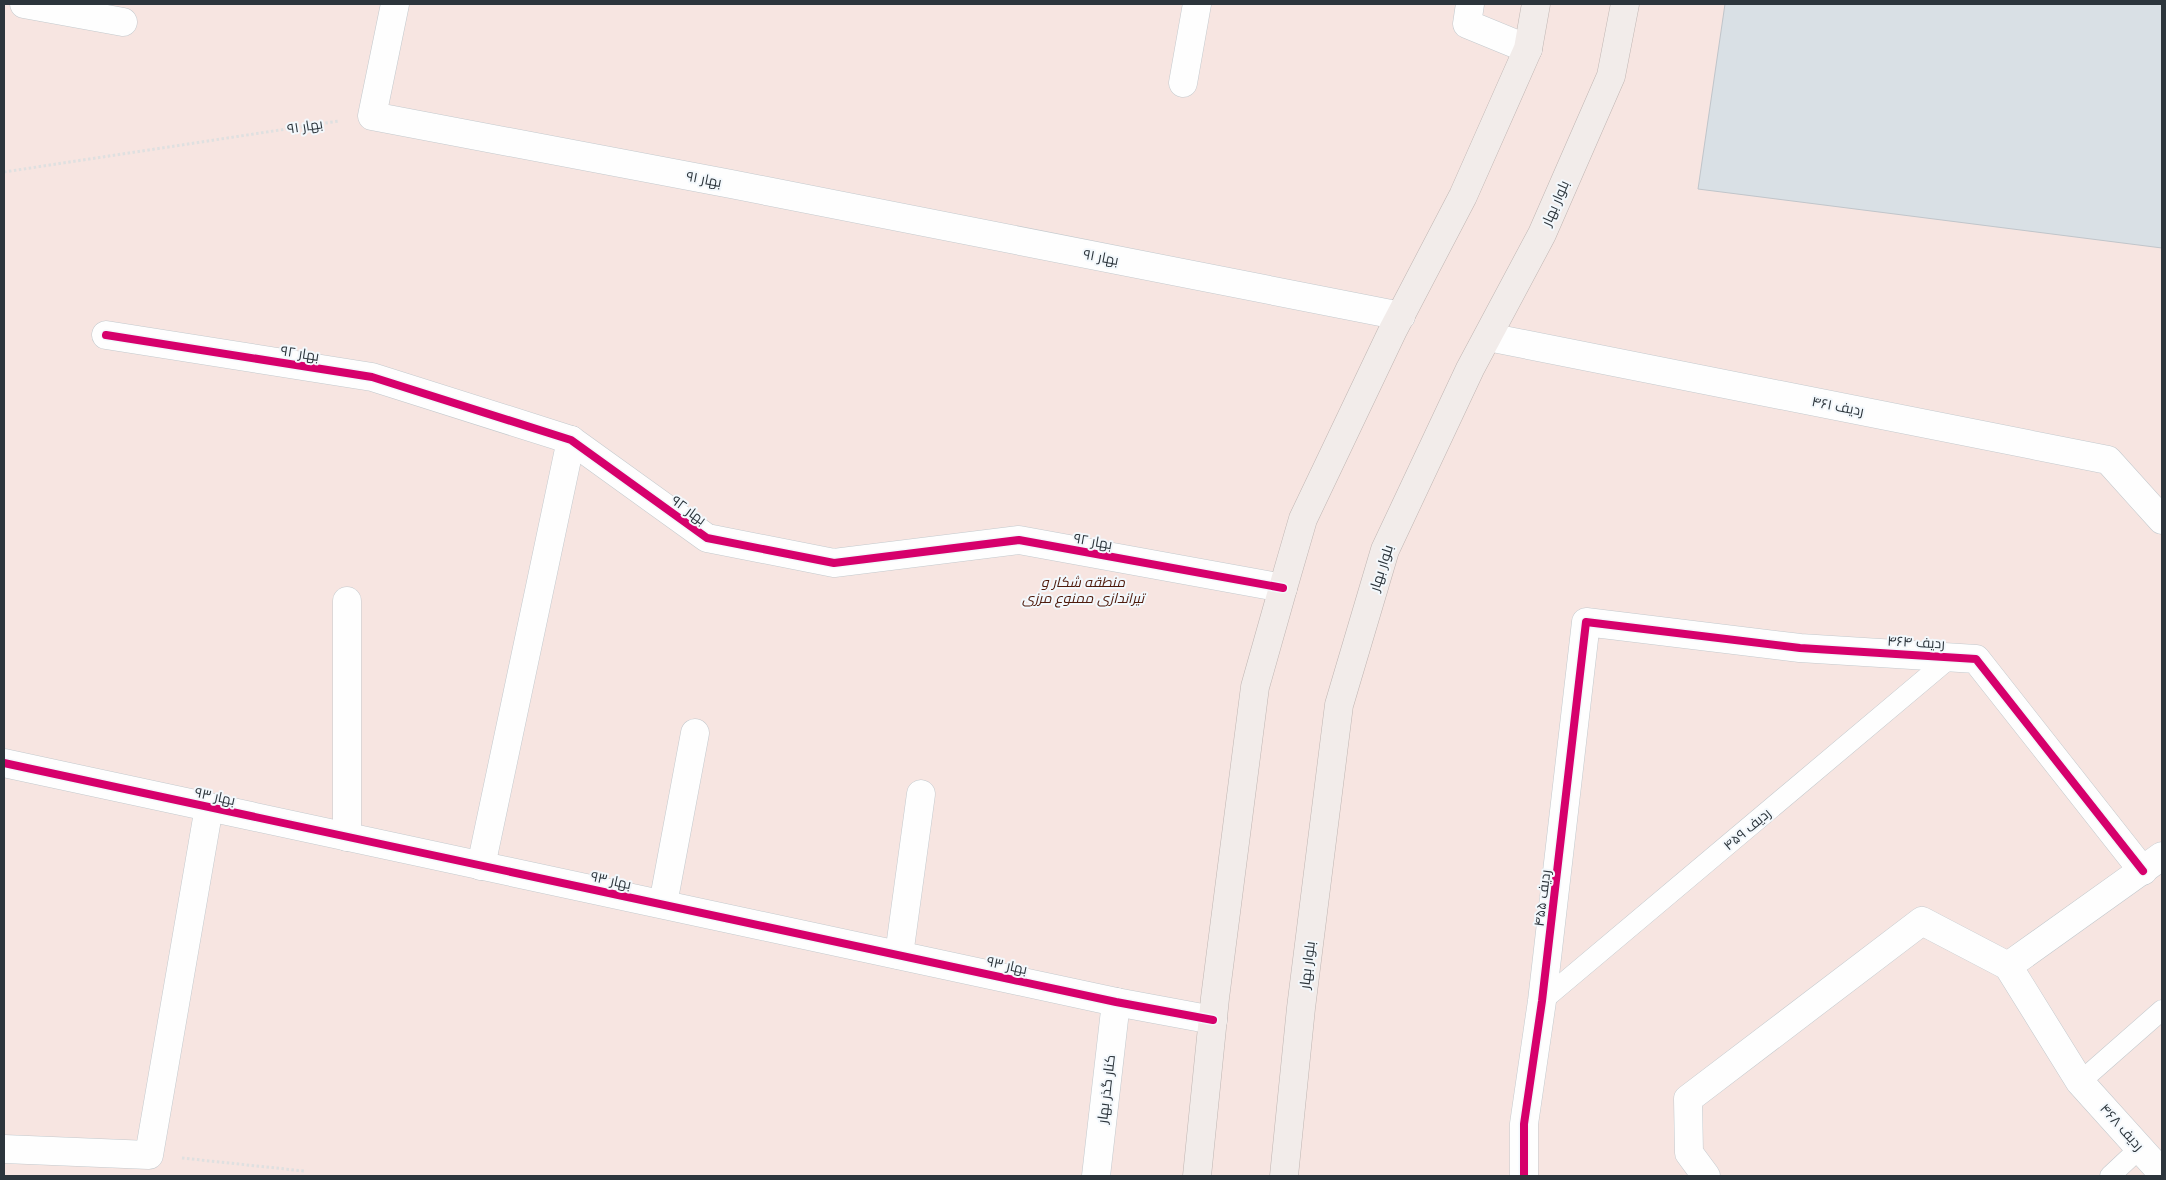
<svg xmlns="http://www.w3.org/2000/svg" width="2166" height="1180" viewBox="0 0 2166 1180" font-family="'Roboto Serif',Cairo,serif">
  <rect width="100%" height="100%" fill="#f5f8fa"/>
  <!-- green -->
  <rect fill="#f7e5e1" x="4" y="4" width="2158" height="1172"/>
  <!-- building -->
  <polygon fill="#d9e0e5" stroke="#c0c5ca" points="1725,4 2162,4 2162,248 1698,189"/>
  <g fill="none" stroke-linecap="round" stroke-linejoin="round">
    <!-- service casing -->
    <g stroke="#c3c9cd" stroke-width="21">
      <g id="service">
        <polyline points="1542,1001 1951,657"/>
        <polyline points="2080,1082 2162,1010"/>
        <polyline points="2110,1176 2141,1147"/>
      </g>
    </g>
    <!-- minor casing -->
    <g stroke="#c3c9cd" stroke-width="29">
      <g id="minor">
        <polyline points="24,4 123,22"/>
        <polyline points="395,4 372,116 731,184 1401,316"/>
        <polyline points="1470,4 1467,24 1528,49"/>
        <polyline points="1183,83 1197,4"/>
        <polyline points="106,335 372,377 571,440 707,538 834,563 1019,540 1283,588"/>
        <polyline points="1488,337 2108,460 2162,520"/>
        <polyline points="347,601 347,837"/>
        <polyline points="4,763 1116,1002 1213,1020"/>
        <polyline points="481,866 571,440"/>
        <polyline points="663,904 695,733"/>
        <polyline points="899,955 921,794"/>
        <polyline points="2008,966 2162,856"/>
        <polyline points="4,1149 149,1155 209,807"/>
        <polyline points="1096,1176 1116,1002"/>
        <polyline points="1524,1176 1524,1124 1542,1001 1586,622 1800,648 1976,659 2143,871"/>
        <polyline points="1706,1176 1689,1153 1688,1099 1922,921 2008,966 2080,1082 2162,1173"/>
      </g>
    </g>
    <!-- primary casing -->
    <g stroke="#bfb5b2" stroke-width="29">
      <g id="primary">
        <polyline points="1197,1176 1215,998 1255,687 1283,588 1303,519 1393,330 1463,196 1528,49 1536,4"/>
        <polyline points="1284,1176 1301,1008 1339,705 1385,550 1470,369 1542,234 1611,76 1625,4"/>
      </g>
    </g>
    <!-- path -->
    <g stroke="#dfe0e0" stroke-width="3" stroke-dasharray="2.5 2.5" stroke-linecap="butt">
      <polyline points="4,172 339,121"/>
      <polyline points="182,1158 304,1171"/>
    </g>
    <!-- service -->
    <use href="#service" stroke="#fefefe" stroke-width="20"/>
    <!-- minor -->
    <use href="#minor" stroke="#fefefe" stroke-width="28"/>
    <!-- primary -->
    <use href="#primary" stroke="#f2ecea" stroke-width="28"/>
    <!-- cycleway casing -->
    <g stroke="#f3f8fc" stroke-width="11">
      <g id="cycleway">
        <polyline points="106,335 372,377 571,440 707,538 834,563 1019,540 1283,588"/>
        <polyline points="4,763 1116,1002 1213,1020"/>
        <polyline points="1524,1176 1524,1124 1542,1001 1586,622 1800,648 1976,659 2143,871"/>
      </g>
    </g>
    <!-- cycleway -->
    <use href="#cycleway" stroke="#d6006c" stroke-width="8"/>
  </g>
  <g text-anchor="middle" stroke-width="4" stroke-linejoin="round" paint-order="stroke">
    <!-- street labels -->
    <g font-size="14" fill="#2c353c" stroke="#f3f8fc">
      <text transform="translate(305 126) rotate(-9)" y="5">بهار ۹۱</text>
      <text transform="translate(704 179) rotate(11)" y="5">بهار ۹۱</text>
      <text transform="translate(1555 203) rotate(-66)" y="5">بلوار بهار</text>
      <text transform="translate(1101 257) rotate(11)" y="5">بهار ۹۱</text>
      <text transform="translate(300 353) rotate(9)" y="5">بهار ۹۲</text>
      <text transform="translate(1838 406) rotate(11)" y="5">ردیف ۴۶۱</text>
      <text transform="translate(689 510) rotate(36)" y="5">بهار ۹۲</text>
      <text transform="translate(1093 541) rotate(10)" y="5">بهار ۹۲</text>
      <text transform="translate(1381 568) rotate(-72)" y="5">بلوار بهار</text>
      <text transform="translate(1916 642) rotate(3)" y="5">ردیف ۴۶۴</text>
      <text transform="translate(215 796) rotate(12)" y="5">بهار ۹۳</text>
      <text transform="translate(1747 829) rotate(-40)" y="5">ردیف ۴۵۹</text>
      <text transform="translate(611 880) rotate(12)" y="5">بهار ۹۳</text>
      <text transform="translate(1542 898) rotate(-83)" y="5">ردیف ۴۵۵</text>
      <text transform="translate(1007 965) rotate(12)" y="5">بهار ۹۳</text>
      <text transform="translate(1307 965) rotate(-83)" y="5">بلوار بهار</text>
      <text transform="translate(1106 1089) rotate(-83)" y="5">کنار گذر بهار</text>
      <text transform="translate(2122 1127) rotate(48)" y="5">ردیف ۴۶۸</text>
    </g>
    <!-- park labels -->
    <g font-size="14" font-style="italic" fill="#4e1a0b" stroke="#f3f8fc">
      <text x="1083" y="587">منطقه شکار و<tspan x="1083" dy="16">تیراندازی ممنوع مرزی</tspan></text>
    </g>
  </g>
  <!-- border -->
  <rect width="2166" height="1180" fill="none" stroke="#2c353c" stroke-width="10"/>
</svg>
